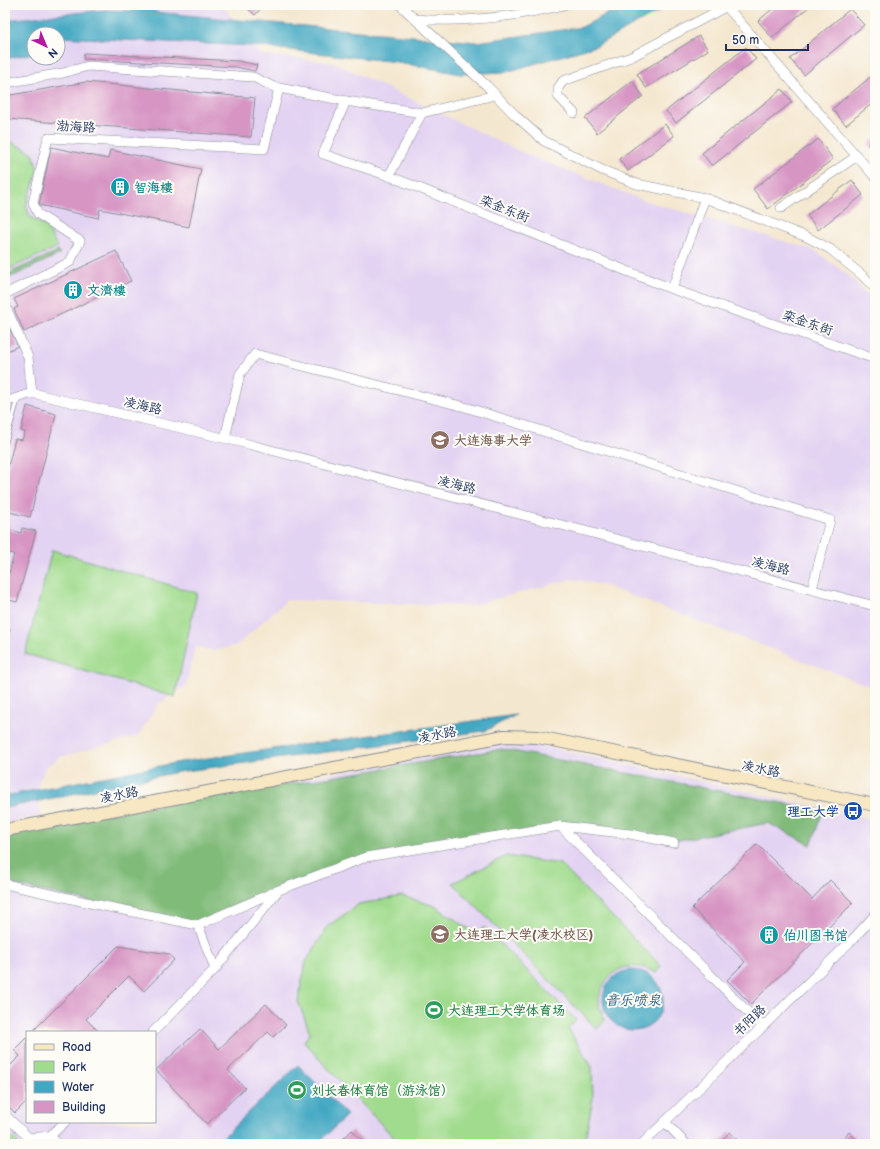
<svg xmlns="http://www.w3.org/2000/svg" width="880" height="1149" viewBox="0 0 880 1149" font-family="'Balsamiq Sans','LXGW WenKai TC',sans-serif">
  <rect width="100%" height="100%" fill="#fdfcf7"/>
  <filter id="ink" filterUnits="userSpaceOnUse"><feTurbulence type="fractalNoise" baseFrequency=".025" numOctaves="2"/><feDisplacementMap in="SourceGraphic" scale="8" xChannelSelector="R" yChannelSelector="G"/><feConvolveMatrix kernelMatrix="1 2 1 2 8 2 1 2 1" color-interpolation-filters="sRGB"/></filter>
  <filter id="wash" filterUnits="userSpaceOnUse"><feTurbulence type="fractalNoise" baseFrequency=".012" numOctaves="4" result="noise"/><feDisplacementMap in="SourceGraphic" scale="16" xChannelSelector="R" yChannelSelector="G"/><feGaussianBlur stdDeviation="0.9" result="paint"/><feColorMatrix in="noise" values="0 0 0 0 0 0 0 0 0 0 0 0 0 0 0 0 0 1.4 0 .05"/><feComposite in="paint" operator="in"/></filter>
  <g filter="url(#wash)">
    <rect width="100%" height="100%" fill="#f4e7cf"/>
    <!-- built -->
    <g fill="#e3d3f2" fill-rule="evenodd">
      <path d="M5,5H222L260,54L335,63L523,153L643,200L814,250L848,275L875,302V688L603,585L572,579L469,606L287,600L237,645L215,651L195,647L186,686L158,704L138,736L60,757L46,767L38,783L40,816L5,824ZM34,34H58V58H34Z"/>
      <path d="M503,741L537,745L875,820V1144H5V836ZM27,1032H155V1122H27Z"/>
    </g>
    <!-- green -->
    <g fill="#a1db8e" stroke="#5e8576">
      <polygon points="5,139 33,153 38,171 26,205 30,217 45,225 58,247 5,271"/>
      <polygon points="52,550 197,593 175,697 25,654"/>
      <path d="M506,856L560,864L661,966L656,973C653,972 649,969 645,968C621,961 600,978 599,1002C599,1008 602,1014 605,1020L597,1029L453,883Z"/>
      <polygon points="402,896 435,906 477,934 484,927 576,1020 568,1028 592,1067 593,1098 586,1134 580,1144 400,1144 318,1058 304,1041 310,1033 298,1001 306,962 328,926 359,904"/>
      <polygon points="5,1130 19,1144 5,1144"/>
    </g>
    <!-- forest -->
    <g fill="#80bb79" stroke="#4e756c">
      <polygon points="58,251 60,254 5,280 5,275"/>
      <polygon points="502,749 823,811 811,845 768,823 669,842 560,826 366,857 198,925 5,883 5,831"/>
    </g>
    <!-- water -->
    <g fill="#42a8c2" stroke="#2e6c90">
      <polygon points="129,5 157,5 154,12 477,42 582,27 624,5 670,5 596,46 506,72 460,74 397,62 253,46 58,37 58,34 34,34 34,53 5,59 5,20 104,10 134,11"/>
      <polygon points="516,715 485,731 178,772 5,808 5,796 180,762"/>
      <circle cx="633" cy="1000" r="30"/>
      <polygon points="298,1065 347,1115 317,1144 216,1144"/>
    </g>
    <g id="blocks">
      <!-- building -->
      <g fill="#d795c4">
        <polygon points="244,5 264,5 255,15"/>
        <polygon points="283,5 294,5 288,10"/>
        <polygon points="777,5 811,5 772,38 758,21"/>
        <polygon points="850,9 864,25 804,75 790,59"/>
        <polygon points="699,36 708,50 646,88 637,74"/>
        <polygon points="746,47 756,59 676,123 666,111"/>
        <polygon points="84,53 238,61 257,65 255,71 236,67 83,59"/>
        <polygon points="875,73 875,101 846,125 832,109"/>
        <polygon points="632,81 643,96 597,133 585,118"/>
        <polygon points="86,82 255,98 251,137 5,119 5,96"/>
        <polygon points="782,89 792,102 712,166 702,153"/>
        <polygon points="665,124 674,136 628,171 619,159"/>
        <polygon points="875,138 875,152 868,144"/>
        <polygon points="818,139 833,159 768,209 753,189"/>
        <polygon points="51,147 108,159 110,150 201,169 189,227 100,209 98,218 39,205"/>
        <polygon points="852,180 863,195 818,230 807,215"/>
        <polygon points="116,251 131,281 24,332 14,309 18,307 14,299"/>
        <polygon points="5,319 18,346 5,352"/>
        <polygon points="27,406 56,414 30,517 5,511 5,479 15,439 22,440 25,432 21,431"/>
        <polygon points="5,524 9,525 8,529 21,533 22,528 36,531 17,602 5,599 5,572 9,573 14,554 5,552"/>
        <polygon points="5,628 10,629 5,645"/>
        <polygon points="757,844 812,899 830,880 853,903 751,1004 727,980 745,962 692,908"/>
        <polygon points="118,946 169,954 174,960 144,991 129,976 86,1019 99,1032 32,1032"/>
        <polygon points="266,1004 286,1025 273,1037 268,1032 228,1070 245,1088 207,1124 156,1070 200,1029 219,1049"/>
        <polygon points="27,1037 27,1101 15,1113 5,1103 5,1071 20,1056 14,1050"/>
        <polygon points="352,1130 365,1144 338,1144"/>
        <polygon points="730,1132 741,1144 718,1144"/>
        <polygon points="849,1132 861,1144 838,1144"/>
      </g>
    </g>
  </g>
  <g filter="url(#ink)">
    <use href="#blocks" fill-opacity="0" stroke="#888b96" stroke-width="1"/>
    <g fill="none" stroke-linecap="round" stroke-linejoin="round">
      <!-- service casing -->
      <g stroke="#888b96" stroke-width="6">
        <polyline id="service" points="5,443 18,398"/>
      </g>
      <!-- minor casing -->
      <g stroke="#888b96" stroke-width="10">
        <g id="minor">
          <polyline points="400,5 487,86 516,116 544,141 602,170 637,184 705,198 807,237 830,249 863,276 875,288"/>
          <polyline points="726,6 875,177"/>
          <path d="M415,19C465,23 515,17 564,5"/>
          <polyline points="5,83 63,73 88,66 253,77 274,87 346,101"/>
          <polyline points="495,95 422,113 346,101 323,154 389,176 672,289 875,359"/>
          <polyline points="574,113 558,96 558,88 563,81 631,57 729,5"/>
          <polyline points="389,176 422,113"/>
          <polyline points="781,208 857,156"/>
          <polyline points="672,289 705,198"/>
          <polyline points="5,294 70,262 80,241 38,214 33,203 48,138 264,149 279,88"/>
          <polyline points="5,305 28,357 32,393"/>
          <polyline points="32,393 240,442 875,606"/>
          <polyline points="5,402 32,393"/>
          <polyline points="225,438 240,374 255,354 465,407 830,520 812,589"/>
          <polyline points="560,826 630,834 674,843"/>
          <polyline points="5,884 104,906 198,925 279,890 366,857 560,826 762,1026"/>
          <polyline points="215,969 277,892"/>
          <polyline points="153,1032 215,969 198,925"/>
          <polyline points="5,1115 29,1138 50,1136 58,1144"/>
          <polyline points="665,1122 686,1144"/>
          <polyline points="50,1136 65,1122"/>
          <polyline points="642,1144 853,939 875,915"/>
        </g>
      </g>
      <!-- secondary casing -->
      <g stroke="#888b96" stroke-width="14">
        <polyline id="secondary" points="5,830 504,736 538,737 875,805"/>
      </g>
      <!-- service -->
      <use href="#service" stroke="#fff" stroke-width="4.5"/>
      <!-- minor -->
      <use href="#minor" stroke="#fff" stroke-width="9"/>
      <!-- secondary -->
      <use href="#secondary" stroke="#f7e8c3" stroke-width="12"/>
    </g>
  </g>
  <!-- icons -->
  <defs>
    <g id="building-disc" transform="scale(1)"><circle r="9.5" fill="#0f9aa8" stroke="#fdfcf7"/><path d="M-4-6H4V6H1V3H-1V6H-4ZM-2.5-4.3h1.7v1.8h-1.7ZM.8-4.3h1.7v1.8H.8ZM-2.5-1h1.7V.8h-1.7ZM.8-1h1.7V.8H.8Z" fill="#fff"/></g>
    <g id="university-disc" transform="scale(1)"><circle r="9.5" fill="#8d6e63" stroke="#fdfcf7"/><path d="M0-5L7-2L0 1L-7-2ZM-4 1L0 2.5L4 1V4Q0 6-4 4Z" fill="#fff"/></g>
    <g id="bus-disc" transform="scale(1)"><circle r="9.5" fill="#1a4fb4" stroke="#fdfcf7"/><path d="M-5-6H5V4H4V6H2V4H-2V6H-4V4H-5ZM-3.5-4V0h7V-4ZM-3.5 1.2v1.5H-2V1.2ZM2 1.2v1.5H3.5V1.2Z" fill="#fff"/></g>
    <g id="stadium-disc" transform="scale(1)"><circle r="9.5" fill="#2e9e5b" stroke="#fdfcf7"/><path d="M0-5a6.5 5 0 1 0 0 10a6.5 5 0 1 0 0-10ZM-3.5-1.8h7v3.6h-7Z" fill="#fff"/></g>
  </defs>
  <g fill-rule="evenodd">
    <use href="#building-disc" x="120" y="187"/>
    <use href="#building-disc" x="73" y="290"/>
    <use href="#university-disc" x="440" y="440"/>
    <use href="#bus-disc" x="853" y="811"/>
    <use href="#university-disc" x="440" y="934"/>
    <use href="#building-disc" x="769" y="935"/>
    <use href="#stadium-disc" x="434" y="1010"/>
    <use href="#stadium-disc" x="297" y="1090"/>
  </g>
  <g text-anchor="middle" stroke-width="4" stroke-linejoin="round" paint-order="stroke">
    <!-- street labels -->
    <g font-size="13" fill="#1b2f5e" stroke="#fdfcf7">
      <text transform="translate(76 126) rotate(3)" y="5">渤海路</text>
      <text transform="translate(505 208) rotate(22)" y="5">栾金东街</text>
      <text transform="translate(808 322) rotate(19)" y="5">栾金东街</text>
      <text transform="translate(143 405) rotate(13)" y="5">凌海路</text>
      <text transform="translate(457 484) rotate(14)" y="5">凌海路</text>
      <text transform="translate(771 565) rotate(14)" y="5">凌海路</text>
      <text transform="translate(437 734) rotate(-11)" y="5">凌水路</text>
      <text transform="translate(761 768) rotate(11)" y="5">凌水路</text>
      <text transform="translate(119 794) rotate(-11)" y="5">凌水路</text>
      <text transform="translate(749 1020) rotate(-44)" y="5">书阳路</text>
    </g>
    <!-- culture labels -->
    <g font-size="13" font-weight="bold" fill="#0d838f" stroke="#fdfcf7" text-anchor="start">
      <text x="134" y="192">智海樓</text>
      <text x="87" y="295">文濟樓</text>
      <text x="783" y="940">伯川图书馆</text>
    </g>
    <!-- education labels -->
    <g font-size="13" font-weight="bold" fill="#785e54" stroke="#fdfcf7" text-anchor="start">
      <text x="454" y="445">大连海事大学</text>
      <text x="454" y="939">大连理工大学(凌水校区)</text>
    </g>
    <!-- transit labels -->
    <g font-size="13" font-weight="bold" fill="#164399" stroke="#fdfcf7" text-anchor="end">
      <text x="839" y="816">理工大学</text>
    </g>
    <!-- leisure labels -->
    <g font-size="13" font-weight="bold" fill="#27864d" stroke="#fdfcf7" text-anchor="start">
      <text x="448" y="1015">大连理工大学体育场</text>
      <text x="311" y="1095">刘长春体育馆（游泳馆）</text>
    </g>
    <!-- water labels -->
    <g font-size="14" font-style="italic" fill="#2b5f86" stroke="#fdfcf7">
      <text x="633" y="1005">音乐喷泉</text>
    </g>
  </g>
  <!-- margin -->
  <rect width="880" height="1149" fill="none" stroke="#fdfcf7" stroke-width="20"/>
  <!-- legend -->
  <rect x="26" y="1031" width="130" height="92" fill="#fdfcf7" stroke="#a3aaba"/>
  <rect x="34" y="1044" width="20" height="6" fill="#f7e8c3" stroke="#a3aaba"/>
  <text x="62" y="1051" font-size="12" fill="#1b2f5e">Road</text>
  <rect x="34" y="1061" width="20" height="12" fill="#a1db8e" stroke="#a3aaba"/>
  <text x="62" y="1071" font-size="12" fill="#1b2f5e">Park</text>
  <rect x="34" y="1081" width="20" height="12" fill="#42a8c2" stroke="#a3aaba"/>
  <text x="62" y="1091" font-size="12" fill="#1b2f5e">Water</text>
  <rect x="34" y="1101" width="20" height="12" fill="#d795c4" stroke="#a3aaba"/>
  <text x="62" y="1111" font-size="12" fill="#1b2f5e">Building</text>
  <!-- north arrow -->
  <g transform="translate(46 46) rotate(136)"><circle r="19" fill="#fdfcf7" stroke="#a3aaba"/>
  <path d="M0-3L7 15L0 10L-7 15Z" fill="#b5179e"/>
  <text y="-6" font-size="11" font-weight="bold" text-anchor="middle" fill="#1b2f5e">N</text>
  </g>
  <!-- scale -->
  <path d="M726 44v6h82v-6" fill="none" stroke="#1b2f5e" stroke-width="2"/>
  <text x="732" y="44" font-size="12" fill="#1b2f5e" stroke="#fdfcf7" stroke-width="3" paint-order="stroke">50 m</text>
</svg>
